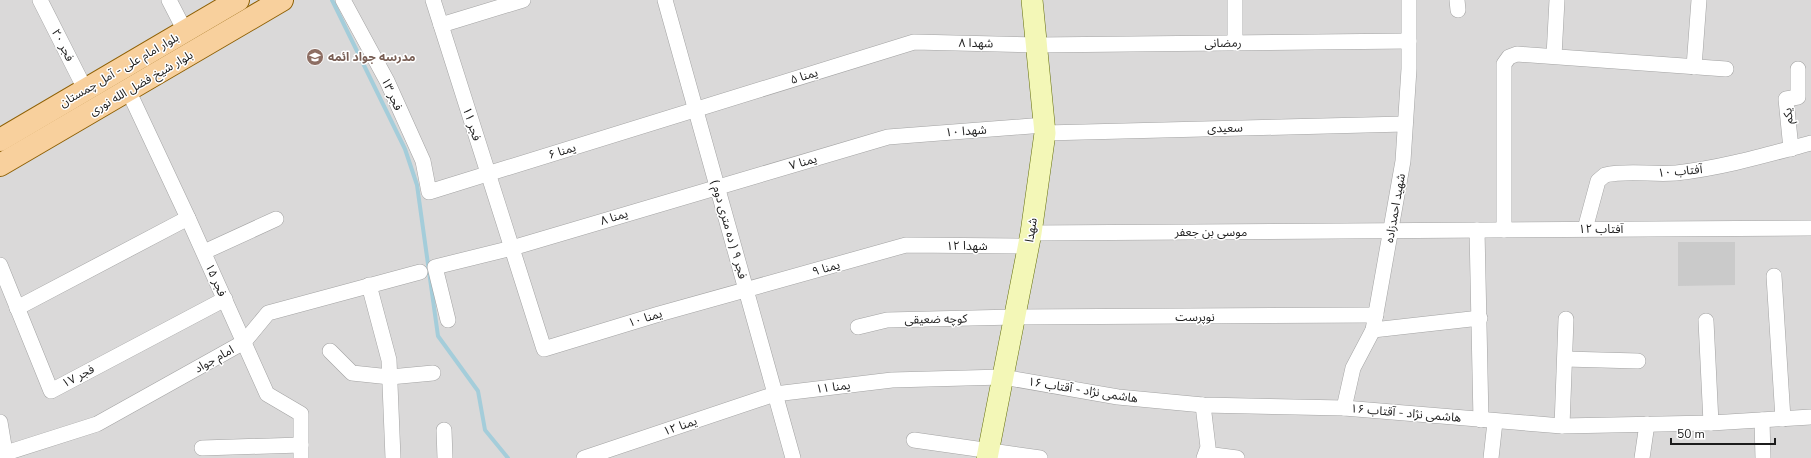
<svg xmlns="http://www.w3.org/2000/svg" width="1811" height="458" viewBox="0 0 1811 458" font-family="'Nunito Sans','Noto Sans Arabic',sans-serif">
  <rect width="100%" height="100%" fill="#edeae2"/>
  <!-- residential -->
  <rect fill="#dad9d9" x="0" y="0" width="1811" height="458"/>
  <!-- religious -->
  <polygon fill="#cacaca" points="1678,242 1735,242 1735,285 1678,286"/>
  <g fill="none" stroke-linecap="round" stroke-linejoin="round">
    <!-- stream -->
    <polyline stroke="#a4cdda" stroke-width="4" points="332,0 405,149 417,185 438,336 478,391 485,430 508,458"/>
    <!-- street casing -->
    <g stroke="#a3a3a3" stroke-width="16">
      <g id="street">
        <polyline points="40,0 85,89"/>
        <polyline points="169,0 185,31"/>
        <polyline points="343,0 387,81 423,161 429,192 914,42 1038,45 1409,41"/>
        <polyline points="433,0 544,349 659,314 906,245 1028,246"/>
        <polyline points="665,0 793,458"/>
        <polyline points="1235,0 1235,43"/>
        <polyline points="1457,0 1458,10"/>
        <polyline points="441,25 523,0"/>
        <polyline points="1554,56 1557,0"/>
        <polyline points="1694,67 1699,0"/>
        <polyline points="128,90 188,218 267,394 301,414 301,458"/>
        <polyline points="1045,133 1405,124"/>
        <polyline points="1791,149 1786,99 1798,97 1798,69"/>
        <path d="M1585,229L1598,181L1605,175C1628,170 1653,175 1676,173C1722,168 1766,155 1811,143"/>
        <polyline points="1477,230 1481,420"/>
        <polyline points="1504,230 1504,64 1509,57 1517,54 1726,69"/>
        <polyline points="1031,233 1811,228"/>
        <polyline points="204,252 276,219"/>
        <polyline points="0,265 51,391 225,299"/>
        <polyline points="1774,276 1783,419"/>
        <polyline points="369,285 389,360 393,458"/>
        <polyline points="17,308 188,218"/>
        <polyline points="448,320 435,267 512,248 888,137 1044,125"/>
        <polyline points="1706,321 1711,423"/>
        <polyline points="858,327 887,320 1015,317 1376,315"/>
        <polyline points="1373,330 1480,318"/>
        <polyline points="330,351 352,373 390,377 433,373"/>
        <polyline points="1565,359 1638,361"/>
        <polyline points="1203,405 1208,447 1204,458"/>
        <polyline points="1344,408 1353,368 1373,330 1403,161 1409,69 1409,0"/>
        <polyline points="1762,420 1763,458"/>
        <polyline points="0,422 6,458"/>
        <polyline points="1562,426 1566,319"/>
        <polyline points="444,430 445,458"/>
        <polyline points="914,440 1040,458"/>
        <polyline points="202,448 301,445"/>
        <polyline points="6,453 97,424 244,342 268,313 420,272"/>
        <polyline points="1206,454 1237,458"/>
        <polyline points="584,458 775,394 892,380 1003,377 1118,397 1203,405 1344,408 1562,426 1711,423 1811,417"/>
        <polyline points="1491,458 1495,422"/>
        <polyline points="1642,458 1647,424"/>
      </g>
    </g>
    <!-- secondary casing -->
    <g stroke="#636e09" stroke-width="22">
      <polyline id="secondary" points="987,458 1031,233 1045,133 1032,0"/>
    </g>
    <!-- primary casing -->
    <g stroke="#8f6106" stroke-width="24">
      <g id="primary">
        <polyline points="0,140 238,0"/>
        <polyline points="0,165 282,0"/>
      </g>
    </g>
    <!-- street -->
    <use href="#street" stroke="#fff" stroke-width="15"/>
    <!-- secondary -->
    <use href="#secondary" stroke="#f3f7b7" stroke-width="21"/>
    <!-- primary -->
    <use href="#primary" stroke="#f8d09d" stroke-width="22"/>
  </g>
  <!-- icons -->
  <defs>
    <g id="school-disc" transform="scale(0.9)"><circle r="9.5" fill="#8d6e63" stroke="#fff"/><path d="M0-5L7-2L0 1L-7-2ZM-4 1L0 2.5L4 1V4Q0 6-4 4Z" fill="#fff"/></g>
  </defs>
  <g fill-rule="evenodd">
    <use href="#school-disc" x="315" y="57"/>
  </g>
  <g text-anchor="middle" stroke-width="3" stroke-linejoin="round" paint-order="stroke">
    <!-- street labels -->
    <g font-size="12" fill="#1c1c1c" stroke="#fff">
      <text transform="translate(976 43) rotate(1)" y="4">شهدا ۸</text>
      <text transform="translate(1223 43) rotate(-1)" y="4">رمضانی</text>
      <text transform="translate(63 45) rotate(63)" y="4">فجر ۲۰</text>
      <text transform="translate(119 70) rotate(-30)" y="4">بلوار امام علی - آمل چمستان</text>
      <text transform="translate(804 76) rotate(-17)" y="4">یمنا ۵</text>
      <text transform="translate(141 83) rotate(-30)" y="4">بلوار شیخ فضل الله نوری</text>
      <text transform="translate(392 94) rotate(66)" y="4">فجر ۱۳</text>
      <text transform="translate(1788 116) rotate(-96)" y="4">یکم</text>
      <text transform="translate(472 124) rotate(72)" y="4">فجر ۱۱</text>
      <text transform="translate(1225 128) rotate(-1)" y="4">سعیدی</text>
      <text transform="translate(966 131) rotate(-4)" y="4">شهدا ۱۰</text>
      <text transform="translate(562 151) rotate(-17)" y="4">یمنا ۶</text>
      <text transform="translate(803 162) rotate(-16)" y="4">یمنا ۷</text>
      <text transform="translate(1680 171) rotate(-5)" y="4">آفتاب ۱۰</text>
      <text transform="translate(1395 208) rotate(-80)" y="4">شهید احمدزاده</text>
      <text transform="translate(614 217) rotate(-17)" y="4">یمنا ۸</text>
      <text transform="translate(729 229) rotate(74)" y="4">فجر ۹ ( ده متری دوم )</text>
      <text x="1601" y="233">آفتاب ۱۲</text>
      <text transform="translate(1031 230) rotate(-81)" y="4">شهدا</text>
      <text x="1211" y="236">موسی بن جعفر</text>
      <text x="967" y="250">شهدا ۱۲</text>
      <text transform="translate(826 268) rotate(-16)" y="4">یمنا ۹</text>
      <text transform="translate(216 280) rotate(66)" y="4">فجر ۱۵</text>
      <text x="1195" y="321">نوپرست</text>
      <text transform="translate(645 318) rotate(-17)" y="4">یمنا ۱۰</text>
      <text transform="translate(936 319) rotate(-1)" y="4">کوچه ضعیقی</text>
      <text transform="translate(214 359) rotate(-29)" y="4">امام جواد</text>
      <text transform="translate(78 376) rotate(-28)" y="4">فجر ۱۷</text>
      <text transform="translate(833 387) rotate(-7)" y="4">یمنا ۱۱</text>
      <text transform="translate(1083 390) rotate(9)" y="4">هاشمی نژاد - آقتاب ۱۶</text>
      <text transform="translate(1406 413) rotate(5)" y="4">هاشمی نژاد - آقتاب ۱۶</text>
      <text transform="translate(680 426) rotate(-19)" y="4">یمنا ۱۲</text>
    </g>
    <!-- education labels -->
    <g font-size="12" font-weight="bold" fill="#785e54" stroke="#fff" text-anchor="start">
      <text x="328" y="61">مدرسه جواد ائمه</text>
    </g>
  </g>
  <!-- scale -->
  <path d="M1671 438v6h104v-6" fill="none" stroke="#1c1c1c" stroke-width="2"/>
  <text x="1677" y="438" font-size="12" fill="#1c1c1c" stroke="#ffffff" stroke-width="3" paint-order="stroke">50 m</text>
</svg>
